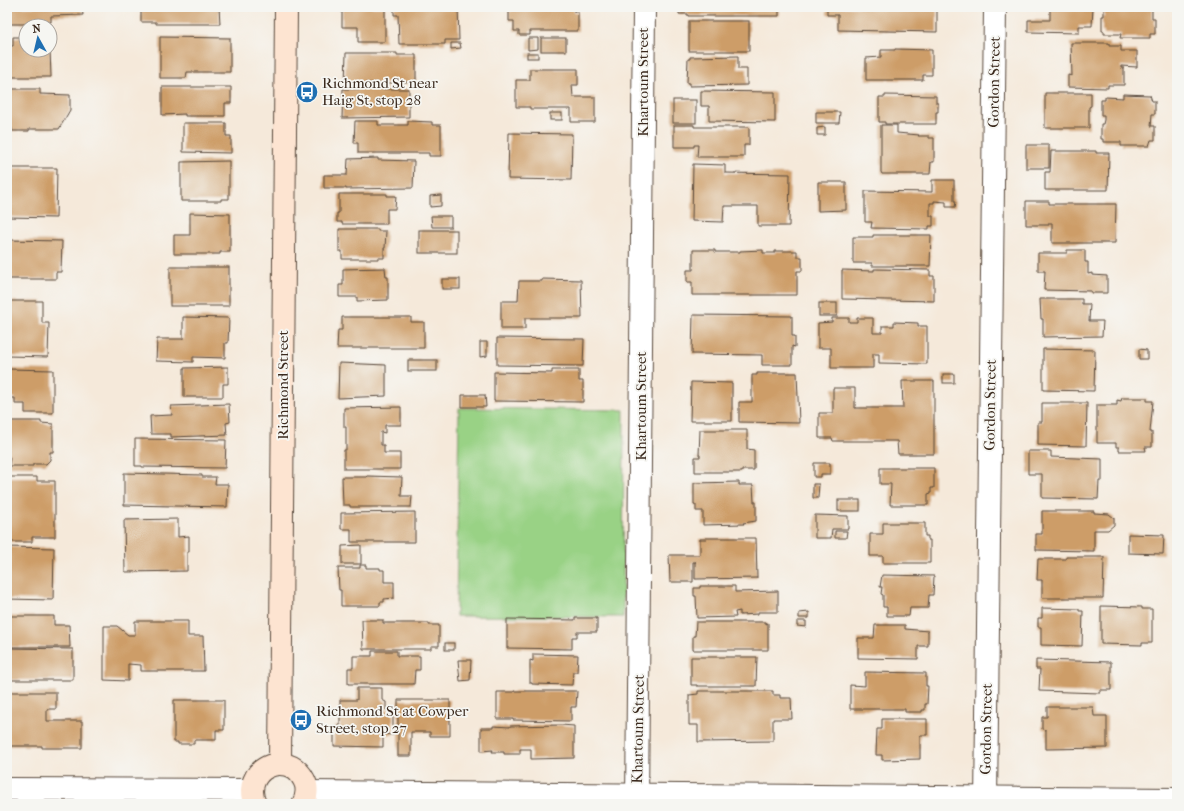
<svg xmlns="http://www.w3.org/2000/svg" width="1184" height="811" viewBox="0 0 1184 811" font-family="'IM FELL French Canon',serif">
  <rect width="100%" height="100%" fill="#f6f6f2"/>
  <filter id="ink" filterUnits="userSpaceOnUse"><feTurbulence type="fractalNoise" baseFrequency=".025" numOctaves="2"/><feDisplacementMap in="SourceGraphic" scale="8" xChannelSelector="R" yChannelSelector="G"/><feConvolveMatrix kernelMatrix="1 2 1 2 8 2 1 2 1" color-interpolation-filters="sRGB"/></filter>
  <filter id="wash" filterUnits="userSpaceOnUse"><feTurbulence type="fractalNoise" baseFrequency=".012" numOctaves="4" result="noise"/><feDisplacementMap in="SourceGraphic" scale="16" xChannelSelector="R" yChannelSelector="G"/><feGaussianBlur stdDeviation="0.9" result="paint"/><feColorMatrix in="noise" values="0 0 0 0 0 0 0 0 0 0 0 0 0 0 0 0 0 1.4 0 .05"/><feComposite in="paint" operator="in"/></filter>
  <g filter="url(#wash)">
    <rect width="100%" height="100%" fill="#f5e9da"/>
    <!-- green -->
    <polygon fill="#99d285" stroke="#6a7e52" points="459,408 624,410 623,617 456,616"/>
    <g id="blocks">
      <!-- building -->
      <g fill="#cd9d67">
        <polygon points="7,7 82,7 83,15 51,16 51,22 35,22 35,24 7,24"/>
        <polygon points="141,7 219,7 220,24 156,24 156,22 141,22"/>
        <polygon points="342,7 385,7 385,42 358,42 358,27 342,27"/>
        <polygon points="394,7 458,7 459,40 445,40 445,44 399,44 398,15 394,15"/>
        <polygon points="512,7 574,7 574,12 578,12 578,31 530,31 530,35 519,35 519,31 514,31 514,21 509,21 509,11 512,11"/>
        <polygon points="679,7 779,7 779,16 688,16 688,14 679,14"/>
        <polygon points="827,7 937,7 937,32 838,30 838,15 827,15"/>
        <polygon points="1050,7 1093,7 1092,26 1079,26 1079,33 1028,32 1028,20 1050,20"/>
        <polygon points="1104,7 1155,7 1155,9 1152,9 1152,18 1155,18 1155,34 1150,34 1150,38 1120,38 1121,34 1104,34 1104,31 1102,31 1102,16 1104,16"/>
        <rect x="689" y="21" width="60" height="30"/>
        <polygon points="13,37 26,37 26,50 50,50 51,77 7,77 7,46 13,46"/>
        <polygon points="160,37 230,38 230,72 187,72 186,78 160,78"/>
        <polygon points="528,38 538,38 538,49 528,50"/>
        <rect x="541" y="38" width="25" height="13"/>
        <polygon points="451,43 460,43 461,48 451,49"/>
        <polygon points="1071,43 1109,43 1109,46 1121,46 1121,51 1137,51 1137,67 1121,66 1121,68 1124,68 1124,85 1108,85 1108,88 1068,87 1068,75 1072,76"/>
        <polygon points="895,49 932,50 932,75 923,75 923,80 866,80 866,58 881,57 881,50 895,50"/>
        <polygon points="346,53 397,53 397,55 416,55 416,82 396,82 397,83 345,83"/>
        <rect x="527" y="53" width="11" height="5"/>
        <polygon points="738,56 738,69 747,69 747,85 689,86 689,83 687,83 688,59 690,59 690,57"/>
        <polygon points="530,69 578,69 578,85 572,85 573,97 595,97 595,122 571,122 571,109 530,109 530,107 516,107 516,80 530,80"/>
        <polygon points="162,87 231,87 231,103 225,103 225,116 185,116 185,114 162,115"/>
        <polygon points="7,89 40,89 40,94 70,95 70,110 59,129 29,129 29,131 12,131 12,128 7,128"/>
        <polygon points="343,89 409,89 409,117 342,118"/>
        <polygon points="701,91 775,92 775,122 709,121 709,106 701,106"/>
        <polygon points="1045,93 1091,93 1091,106 1089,107 1089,128 1045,128"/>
        <polygon points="1123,94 1150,95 1152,101 1155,101 1155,114 1152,114 1151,126 1155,126 1155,140 1151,140 1149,146 1121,146 1121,142 1103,142 1103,139 1101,139 1101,124 1103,124 1104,120 1104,115 1101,115 1101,100 1105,100 1105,97 1123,98"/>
        <polygon points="885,95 936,96 936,103 938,103 938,112 936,112 936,124 885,124 885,122 879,122 879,97 885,97"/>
        <rect x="673" y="100" width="23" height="23"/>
        <polygon points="816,112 840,112 839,123 816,123"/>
        <rect x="550" y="113" width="12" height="7"/>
        <polygon points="355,121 378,121 378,125 408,125 408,121 432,122 432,125 441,125 441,156 429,156 429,153 358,153 358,143 354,143"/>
        <polygon points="183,123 226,123 226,136 231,136 231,153 183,152"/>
        <polygon points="674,125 694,125 694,127 749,127 749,145 744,145 744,157 697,157 698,145 694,145 694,147 674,147"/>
        <polygon points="881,125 897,125 897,133 919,135 918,136 929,136 929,138 934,138 934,162 931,162 930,174 882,174 881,172"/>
        <polygon points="825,127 825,135 817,135 817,128"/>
        <polygon points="509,133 572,134 571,180 508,179"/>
        <rect x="1026" y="145" width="23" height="23"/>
        <polygon points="1051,151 1096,151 1096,153 1109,153 1108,190 1045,190 1045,172 1050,172"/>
        <polygon points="378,158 378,160 414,161 413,188 346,189 346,188 324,188 324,175 347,175 348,159"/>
        <polygon points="229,161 229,199 221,199 221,201 181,201 181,162"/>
        <polygon points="693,164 725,165 725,173 790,174 789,226 758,226 758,206 724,206 723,222 692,221"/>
        <polygon points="7,168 57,168 56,218 7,217"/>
        <polygon points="932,180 954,180 954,201 956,201 955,207 946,207 946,202 934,201 934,203 930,203 930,216 933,216 933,226 929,226 929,229 871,228 872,222 865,222 865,191 932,192"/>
        <polygon points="818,182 846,182 846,210 818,211"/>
        <polygon points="339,194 387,194 387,196 396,196 395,209 387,209 387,224 342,224 342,222 337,222 337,213 339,213"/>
        <polygon points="441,195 441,206 430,207 430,196"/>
        <polygon points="1026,201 1049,201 1049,204 1116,204 1115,243 1052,243 1052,223 1049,223 1049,225 1026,225"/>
        <polygon points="190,213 230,214 230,252 220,252 220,254 174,254 174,235 190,235"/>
        <polygon points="431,216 451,216 451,227 432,227"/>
        <polygon points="339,229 378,229 378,231 386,231 385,248 384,248 384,258 378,258 378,259 342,259 342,251 339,251"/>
        <rect x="419" y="230" width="38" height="23"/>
        <polygon points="873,235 931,235 930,266 872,266 872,263 853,263 853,237 873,237"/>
        <polygon points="7,240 62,241 61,272 56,272 56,279 7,279"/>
        <polygon points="693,250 715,250 715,252 740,252 740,251 763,250 763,253 775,253 775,251 797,251 797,257 802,257 802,271 797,271 797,295 692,295 692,282 687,282 687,270 693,270"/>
        <polygon points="1067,250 1085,250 1085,262 1088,262 1088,274 1092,273 1092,275 1107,276 1107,293 1091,293 1091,291 1044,290 1045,271 1038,271 1038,253 1067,253"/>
        <rect x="170" y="267" width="59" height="39"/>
        <polygon points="385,268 386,277 388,277 388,300 357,301 357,297 339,297 339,285 343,285 343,269"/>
        <polygon points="874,269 930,270 930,276 934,276 934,301 842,299 842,270 874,271"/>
        <rect x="442" y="279" width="18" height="10"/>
        <polygon points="542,279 581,280 582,318 525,318 525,329 501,329 501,301 518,301 519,281 542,281"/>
        <polygon points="1040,299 1082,299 1082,304 1090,304 1089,321 1103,321 1102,336 1043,337 1043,319 1041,319"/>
        <polygon points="7,301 42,301 42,323 49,323 48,357 7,356"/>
        <rect x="819" y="303" width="18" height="13"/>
        <polygon points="693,315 792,316 792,336 795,336 795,347 792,346 792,365 762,365 762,355 692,354"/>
        <polygon points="183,317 229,318 228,343 225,343 225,358 193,357 193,362 156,361 157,339 183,339"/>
        <polygon points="342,317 411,317 411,322 424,322 424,348 337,348 338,330 342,330"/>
        <polygon points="832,318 849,318 849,322 857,322 857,318 873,318 873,333 882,333 882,326 894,326 894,322 918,323 918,326 927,326 927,364 879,363 879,354 873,354 873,368 831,368 831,348 818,348 818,323 832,322"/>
        <polygon points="497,338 584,339 583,366 497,365"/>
        <polygon points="480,342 487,342 487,356 480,357"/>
        <polygon points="1043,349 1095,350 1094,391 1043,390"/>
        <polygon points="1139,349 1147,350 1147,359 1139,359"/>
        <rect x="408" y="360" width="29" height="11"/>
        <polygon points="339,363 386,365 386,396 338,398"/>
        <polygon points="228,367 228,384 223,384 223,397 184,397 184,368"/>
        <polygon points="7,369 53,370 53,413 25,413 25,404 15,404 15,398 8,398"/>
        <polygon points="552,370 579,370 579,381 583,381 583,402 494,401 494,372 552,373"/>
        <polygon points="757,373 797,373 799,423 739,422 739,402 752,402 752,375 757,375"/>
        <rect x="943" y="374" width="11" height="9"/>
        <polygon points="902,381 934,381 934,454 898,454 897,441 833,441 832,438 819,438 819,413 833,413 833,388 855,388 855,408 903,408"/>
        <polygon points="691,382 732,383 732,421 690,421"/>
        <polygon points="462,395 485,395 486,407 462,407"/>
        <polygon points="1122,398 1147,398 1147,401 1153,401 1150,432 1152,432 1152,447 1145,447 1146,451 1119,451 1119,447 1116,447 1116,443 1097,443 1097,405 1117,405 1117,400 1121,401"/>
        <polygon points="1042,403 1087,403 1086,446 1038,445 1038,422 1042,422"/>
        <polygon points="229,404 230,422 226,423 227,435 171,437 171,434 151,434 150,416 172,415 171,406"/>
        <polygon points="401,407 401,425 385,425 385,433 381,432 381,445 384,445 384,453 400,453 400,469 344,469 344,450 346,450 346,427 344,427 344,408"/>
        <polygon points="7,421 41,421 41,423 53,424 53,452 50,452 50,460 46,464 33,464 33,466 9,466 10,457 7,457"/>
        <polygon points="700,430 747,430 747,449 754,450 754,470 742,470 742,472 695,472 695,457 700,457 700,455 699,455"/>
        <polygon points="135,439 226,440 225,468 142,467 142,466 135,466"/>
        <polygon points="1028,451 1051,451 1051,457 1102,459 1102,481 1099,481 1098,499 1042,498 1042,474 1028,474"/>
        <polygon points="814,463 830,463 830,474 821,474 821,477 814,477"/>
        <polygon points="880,468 934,468 934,488 931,488 931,493 928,494 928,505 890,505 891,484 880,484"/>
        <polygon points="124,473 202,475 202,477 216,477 215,484 228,484 227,507 124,505"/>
        <polygon points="367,476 402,477 401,496 412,496 411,507 350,507 350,505 343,505 342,477 366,477"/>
        <polygon points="7,477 37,477 37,481 55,481 55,537 32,537 32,542 7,542"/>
        <polygon points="739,482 739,485 753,485 754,502 756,502 756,521 743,523 744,524 703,525 703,511 696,511 696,505 694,505 694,483"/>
        <polygon points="813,484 819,484 818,498 813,498"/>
        <rect x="838" y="500" width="22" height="11"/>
        <polygon points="1042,511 1094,511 1094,513 1109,514 1114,518 1114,525 1108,530 1094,530 1094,551 1036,550 1036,534 1042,534"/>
        <polygon points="415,512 415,542 351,542 351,529 341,529 341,513"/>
        <polygon points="815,515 848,516 848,529 832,529 831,538 815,538"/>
        <polygon points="178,519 178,537 189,536 189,552 187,552 187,571 125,572 124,520"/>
        <polygon points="883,523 925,523 925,536 928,536 928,540 930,540 930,563 883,563 883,556 870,556 870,534 883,534"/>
        <polygon points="835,531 847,531 846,538 835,538"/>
        <polygon points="1128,534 1164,535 1163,554 1128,553"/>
        <polygon points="705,538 756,538 757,578 695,579 695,562 696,562 693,562 693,582 670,582 669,555 700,555 700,539 706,539"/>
        <polygon points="361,545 361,564 342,564 342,546"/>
        <polygon points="7,547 54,548 53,600 7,599"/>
        <polygon points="1066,557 1104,557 1103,598 1042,598 1042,580 1037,580 1038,559 1066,559"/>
        <polygon points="360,565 366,565 366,568 380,568 380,570 384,570 384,582 394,582 394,598 384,599 384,602 380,602 380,606 341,606 341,590 339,590 338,568 360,568"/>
        <polygon points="882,575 934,576 933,595 929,595 928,608 910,608 909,616 887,616 887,607 883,607 883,595 881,594 882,587 880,587"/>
        <polygon points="700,586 735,586 735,592 778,591 778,612 758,612 758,614 740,615 740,611 735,612 736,617 697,618 696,596 694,596 694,588 700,588"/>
        <polygon points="1101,606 1142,607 1142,609 1152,609 1152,643 1142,643 1142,645 1101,644"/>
        <polygon points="1042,608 1079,609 1079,611 1083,611 1082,646 1041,645 1041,627 1038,627 1038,618 1042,618"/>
        <polygon points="809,612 809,618 799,618 799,613"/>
        <polygon points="7,616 54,616 54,625 69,625 70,647 7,647"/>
        <polygon points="575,618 597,618 597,632 577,632 577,637 572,637 572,649 507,648 507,619 575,620"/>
        <polygon points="362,620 383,620 383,623 429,623 429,625 439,625 439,646 431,646 431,649 363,649"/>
        <polygon points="135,621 188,621 188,636 203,636 204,671 141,671 141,665 128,664 128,681 104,680 104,626 117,626 128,635 135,635"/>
        <polygon points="797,621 806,621 806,627 797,626"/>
        <polygon points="696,622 766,622 766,624 768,623 768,650 693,650 693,636 695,636"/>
        <polygon points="875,625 905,625 905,629 928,631 928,646 918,646 918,659 858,658 858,638 874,638"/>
        <rect x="445" y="643" width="9" height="7"/>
        <polygon points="7,648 73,649 73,680 7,680"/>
        <polygon points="372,651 397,651 397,656 420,656 420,670 415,670 414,684 348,684 348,668 353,668 353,656 372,656"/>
        <polygon points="533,654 578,655 577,672 573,672 572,685 532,684 532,683 530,683 530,660 533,661"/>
        <polygon points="691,657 757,657 756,686 697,686 697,685 691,685"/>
        <polygon points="458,660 471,660 470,680 460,681"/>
        <polygon points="1036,660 1111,662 1111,690 1100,690 1100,693 1039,691 1040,669 1036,669"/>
        <polygon points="865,672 926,673 926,686 928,686 927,704 925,704 925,710 922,710 922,712 905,712 905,709 850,709 850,685 865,686"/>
        <polygon points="357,688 382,688 382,700 386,702 386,710 393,710 393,735 383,734 383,747 334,746 334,726 340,726 340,700 357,700"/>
        <polygon points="514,691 577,691 576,707 571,707 571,721 513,720 513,719 497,719 497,692 514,692"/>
        <polygon points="698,691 773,691 773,695 780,695 780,698 791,698 792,719 773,719 773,741 698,742 698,725 689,725 689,695 698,694"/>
        <polygon points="7,692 56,692 56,709 47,709 47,721 82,721 82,748 42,748 42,746 7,746"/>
        <polygon points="174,700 224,700 224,730 216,730 216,740 194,740 194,744 178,744 178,742 174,742"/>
        <polygon points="398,700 450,700 450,736 430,736 430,732 411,732 411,756 398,756"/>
        <polygon points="1047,707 1093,707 1094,716 1107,716 1107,748 1046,749 1046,730 1042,729 1042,717 1047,717"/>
        <polygon points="882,719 927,719 927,735 920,735 920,759 882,760 882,755 876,755 877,729 882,729"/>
        <polygon points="561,725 574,726 574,758 531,759 531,749 520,749 520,754 504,754 504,752 492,752 493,750 481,751 481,728 493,728 493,726 510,727 510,726"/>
      </g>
    </g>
  </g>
  <g filter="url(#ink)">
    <use href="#blocks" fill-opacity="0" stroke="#57473a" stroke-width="1"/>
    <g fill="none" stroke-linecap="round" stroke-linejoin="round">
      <!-- street casing -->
      <g stroke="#57473a" stroke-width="24">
        <g id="street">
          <polyline points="7,789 252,790"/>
          <polyline points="307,792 1177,799"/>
          <polyline points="637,804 644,7"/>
          <polyline points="986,804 995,7"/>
        </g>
      </g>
      <!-- secondary casing -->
      <g stroke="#57473a" stroke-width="24">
        <g id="secondary">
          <polyline points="280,763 286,7"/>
          <path d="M255,804C240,770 287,747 304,780C308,787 307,797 303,804"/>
        </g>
      </g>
      <!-- street -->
      <use href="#street" stroke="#fff" stroke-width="22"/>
      <!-- secondary -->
      <use href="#secondary" stroke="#fde4d1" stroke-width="22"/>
    </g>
  </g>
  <!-- icons -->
  <defs>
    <g id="bus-disc" transform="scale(1.15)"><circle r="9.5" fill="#1f6fb2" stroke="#f6f6f2"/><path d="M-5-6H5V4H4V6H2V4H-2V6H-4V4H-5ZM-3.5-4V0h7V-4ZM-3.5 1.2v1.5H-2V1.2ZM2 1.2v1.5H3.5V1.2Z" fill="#fff"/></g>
  </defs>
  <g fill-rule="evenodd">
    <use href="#bus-disc" x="307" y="92"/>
    <use href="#bus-disc" x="301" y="720"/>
  </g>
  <g text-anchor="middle" stroke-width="3.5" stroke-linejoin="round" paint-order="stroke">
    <!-- street labels -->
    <g font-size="15" fill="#3b2a1e" stroke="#f6f6f2">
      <text transform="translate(643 82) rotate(-90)" y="5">Khartoum Street</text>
      <text transform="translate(994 82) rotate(-89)" y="5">Gordon Street</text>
      <text transform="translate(283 385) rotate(-90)" y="5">Richmond Street</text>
      <text transform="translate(990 405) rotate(-89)" y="5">Gordon Street</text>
      <text transform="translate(641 406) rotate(-90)" y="5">Khartoum Street</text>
      <text transform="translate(638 729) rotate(-89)" y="5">Khartoum Street</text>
      <text transform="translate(986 729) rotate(-89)" y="5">Gordon Street</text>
    </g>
    <!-- poi labels -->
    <g font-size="15" fill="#3b2a1e" stroke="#f6f6f2" text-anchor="start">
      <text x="322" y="88">Richmond St near<tspan x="322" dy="17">Haig St, stop 28</tspan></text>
      <text x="316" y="716">Richmond St at Cowper<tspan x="316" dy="17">Street, stop 27</tspan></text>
    </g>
  </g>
  <!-- margin -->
  <rect width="1184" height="811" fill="none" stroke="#f6f6f2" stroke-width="24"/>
  <!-- north arrow -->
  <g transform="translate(38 38) rotate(352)"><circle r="19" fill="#f6f6f2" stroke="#aba49d"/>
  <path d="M0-3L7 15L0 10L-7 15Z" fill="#1f6fb2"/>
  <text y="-6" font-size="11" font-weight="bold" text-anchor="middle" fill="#3b2a1e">N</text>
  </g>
</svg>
